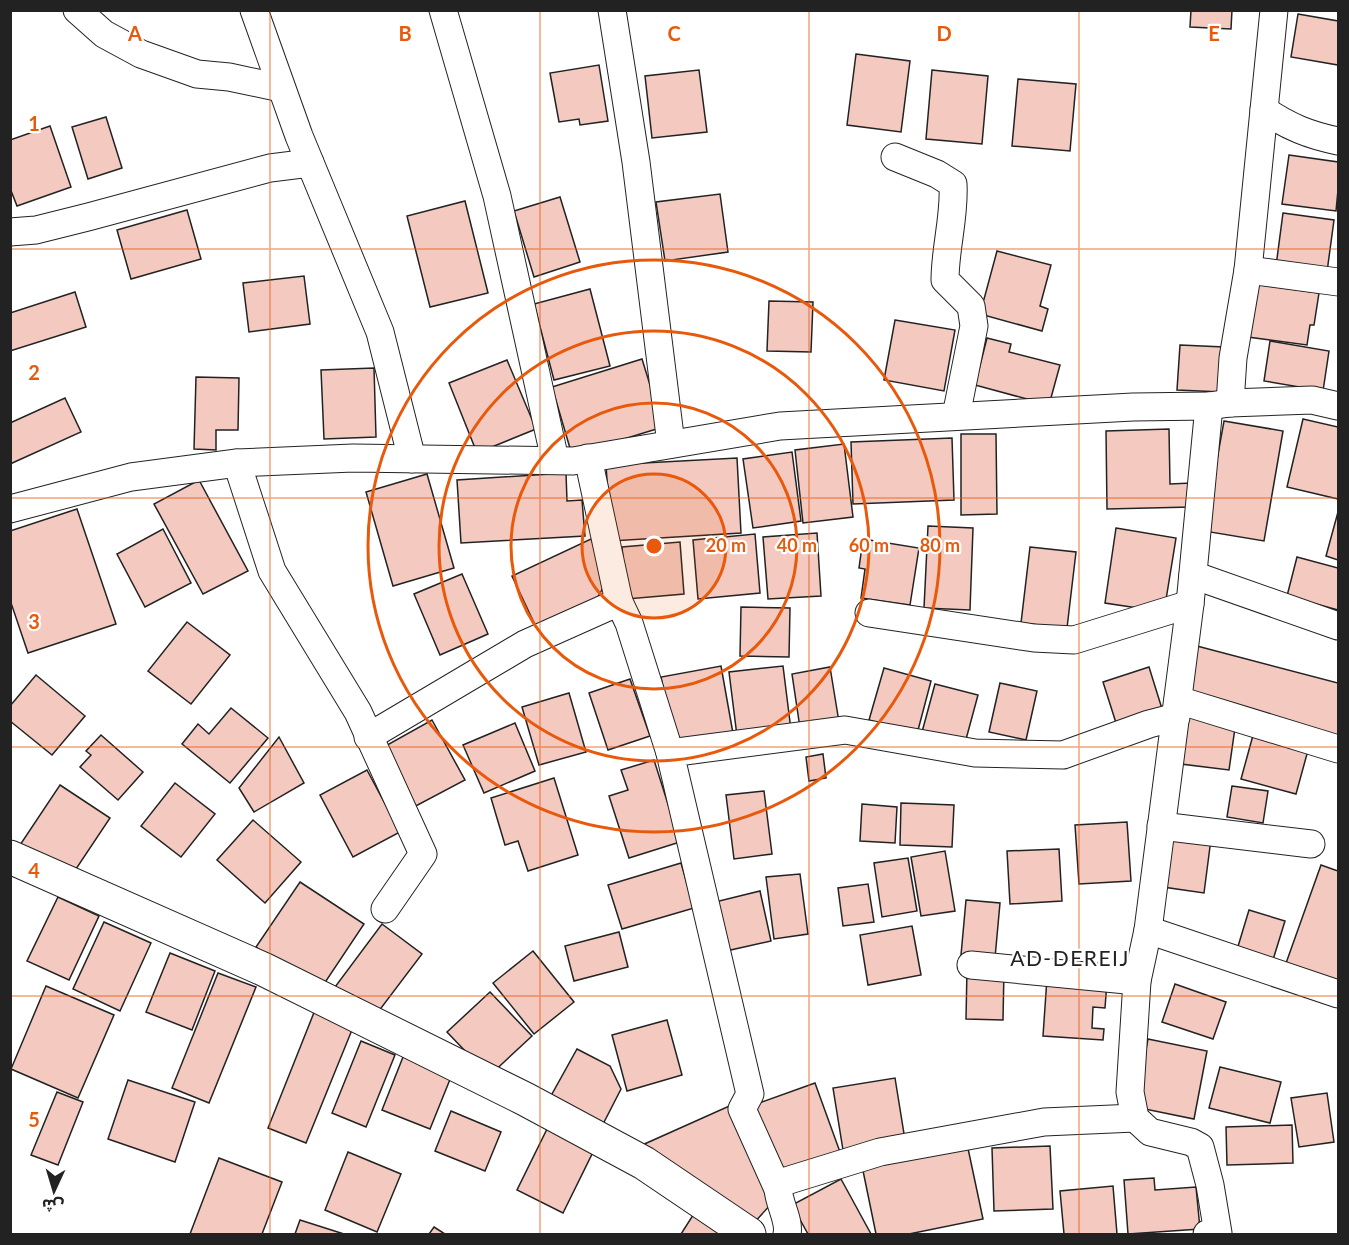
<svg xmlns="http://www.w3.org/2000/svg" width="1349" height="1245" viewBox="0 0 1349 1245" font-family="Lato,'Noto Sans Arabic',sans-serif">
  <rect width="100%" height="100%" fill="#fff"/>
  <!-- building -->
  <g fill="#f3c9c0" stroke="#222" stroke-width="1.5">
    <polygon points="1191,10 1232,10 1231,29 1190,27"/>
    <polygon points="1298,14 1338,21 1338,65 1291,57"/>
    <polygon points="856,54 910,61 901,132 847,125"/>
    <polygon points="599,65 608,121 580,125 579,119 559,122 550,73"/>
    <polygon points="699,70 707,132 652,138 645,76"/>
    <polygon points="932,70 988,76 982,144 926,139"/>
    <polygon points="1018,79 1076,84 1070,151 1012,146"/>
    <polygon points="106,117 122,168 88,179 72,127"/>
    <polygon points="50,126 71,187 17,206 10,188 10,140"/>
    <polygon points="1289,155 1338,162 1338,190 1336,211 1282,204"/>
    <polygon points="720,194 728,252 665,261 656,202"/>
    <polygon points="560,197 580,262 534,277 514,211"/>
    <polygon points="465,201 488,293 430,307 407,216"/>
    <polygon points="187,210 201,259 131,279 117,230"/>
    <polygon points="1283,213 1334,220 1327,272 1276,266"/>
    <polygon points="997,251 1051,265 1040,306 1048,309 1042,331 980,314"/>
    <polygon points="304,276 310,324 249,332 243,283"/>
    <polygon points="1255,284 1319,293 1314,325 1310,325 1307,345 1248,337"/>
    <polygon points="590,289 610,366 554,380 534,304"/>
    <polygon points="75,292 86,327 10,351 10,313"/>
    <polygon points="769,301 813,302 811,352 767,351"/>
    <polygon points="895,320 955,330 944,391 884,380"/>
    <polygon points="987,338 1011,344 1009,352 1060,365 1049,405 975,385"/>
    <polygon points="1270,341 1329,351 1323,391 1264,381"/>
    <polygon points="1180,345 1224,347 1222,392 1177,390"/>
    <polygon points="642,359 663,427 572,455 552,387"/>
    <polygon points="507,360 536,429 477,453 449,383"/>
    <polygon points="374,368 376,437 324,439 321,370"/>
    <polygon points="196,377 239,378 238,430 216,430 216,450 194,449"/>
    <polygon points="65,398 81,432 10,464 10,423"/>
    <polygon points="1303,419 1338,427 1338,499 1287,487"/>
    <polygon points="1224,421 1283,431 1264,541 1204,531"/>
    <polygon points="1169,429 1170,484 1191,483 1191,507 1107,509 1106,431"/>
    <polygon points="961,434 996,434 997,514 961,515"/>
    <polygon points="952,438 954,500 853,504 851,442"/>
    <polygon points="844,444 853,517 803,523 795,450"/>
    <polygon points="792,452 801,521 753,528 743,459"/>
    <polygon points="737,458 741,533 611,541 606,465"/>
    <polygon points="566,473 567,501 582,500 585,536 461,543 457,480"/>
    <polygon points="427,474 454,568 393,586 366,492"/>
    <polygon points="199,480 248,571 203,594 154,504"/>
    <polygon points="77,509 116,624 28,653 10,600 10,531"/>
    <polygon points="1338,512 1338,560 1326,556"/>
    <polygon points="928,526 973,528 970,610 924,608"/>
    <polygon points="1116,528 1176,538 1164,612 1105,603"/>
    <polygon points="163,529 191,583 145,607 117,554"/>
    <polygon points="817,533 821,596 768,599 763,537"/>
    <polygon points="755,534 760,593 698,599 693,540"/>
    <polygon points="591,539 608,579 595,602 537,629 512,576"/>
    <polygon points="863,539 919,548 910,605 861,598 865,569 859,568"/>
    <polygon points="680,542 684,594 627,599 622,547"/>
    <polygon points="1030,547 1076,552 1067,628 1021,623"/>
    <polygon points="1297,557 1338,568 1338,610 1287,596"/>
    <polygon points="462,574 488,634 440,655 414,594"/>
    <polygon points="741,607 790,608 789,657 740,656"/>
    <polygon points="187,622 230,655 191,704 148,671"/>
    <polygon points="1197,646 1338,683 1338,737 1184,697"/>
    <polygon points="721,666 734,739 675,750 661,677"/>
    <polygon points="783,666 791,730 737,736 729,672"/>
    <polygon points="830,667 839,722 800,728 792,674"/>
    <polygon points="1149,667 1163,712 1117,726 1103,682"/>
    <polygon points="884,668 931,681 917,734 869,720"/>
    <polygon points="36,675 85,716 52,755 10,721 10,706"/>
    <polygon points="630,679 650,736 608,750 589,693"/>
    <polygon points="1000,683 1037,691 1026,740 989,732"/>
    <polygon points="935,684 978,695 965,743 922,732"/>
    <polygon points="569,693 586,752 539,765 522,707"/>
    <polygon points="231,708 268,738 230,783 182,744 198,724 209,734"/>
    <polygon points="1187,715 1236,721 1229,770 1181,764"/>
    <polygon points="432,720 465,780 412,808 380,749"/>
    <polygon points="515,723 535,771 484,793 463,745"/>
    <polygon points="1255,728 1310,743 1296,794 1241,779"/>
    <polygon points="101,735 143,772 118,800 80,767 91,755 86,751"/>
    <polygon points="279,737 304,783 254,812 239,788"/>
    <polygon points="823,754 826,778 809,781 806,757"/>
    <polygon points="654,760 680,842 629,858 609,796 628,790 621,770"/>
    <polygon points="367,770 400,832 353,857 320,795"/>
    <polygon points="554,778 578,855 528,871 518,841 505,845 491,798"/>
    <polygon points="175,783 215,814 181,857 141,826"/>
    <polygon points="60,785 110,818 70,878 20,845"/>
    <polygon points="1232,786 1268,791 1263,823 1227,817"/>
    <polygon points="764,791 772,854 734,859 726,795"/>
    <polygon points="901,803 954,805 952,847 900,845"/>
    <polygon points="862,804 897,807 895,843 860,841"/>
    <polygon points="253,820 301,862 265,903 217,860"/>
    <polygon points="1127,822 1131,881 1079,884 1075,825"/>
    <polygon points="1170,833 1211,839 1204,893 1163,887"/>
    <polygon points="1059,849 1062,901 1010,904 1007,851"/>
    <polygon points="945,851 955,911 921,916 911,857"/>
    <polygon points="908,858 917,911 882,917 874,863"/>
    <polygon points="681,863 694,908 622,929 608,885"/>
    <polygon points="1321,865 1338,871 1338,985 1285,966"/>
    <polygon points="800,874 808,934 774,939 766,877"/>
    <polygon points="300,882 364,924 320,990 256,947"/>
    <polygon points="868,884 874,922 843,926 838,888"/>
    <polygon points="760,891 771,941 726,951 715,902"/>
    <polygon points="58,897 99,916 69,980 27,961"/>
    <polygon points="966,900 1000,903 995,958 961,955"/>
    <polygon points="1249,910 1285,921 1272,963 1236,953"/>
    <polygon points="104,922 151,943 120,1011 73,989"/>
    <polygon points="382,924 422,954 372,1020 332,991"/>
    <polygon points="912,926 921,975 868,985 860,935"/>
    <polygon points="619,932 628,967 574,981 565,946"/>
    <polygon points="533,951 574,1002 534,1034 493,983"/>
    <polygon points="170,953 215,971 192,1030 146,1012"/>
    <polygon points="967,969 1004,970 1003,1020 966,1019"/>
    <polygon points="218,973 256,987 209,1103 172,1088"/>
    <polygon points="1047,978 1107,982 1105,1008 1093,1007 1092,1028 1104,1029 1103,1040 1043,1036"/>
    <polygon points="1175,984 1226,1002 1213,1039 1162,1022"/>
    <polygon points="46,986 114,1015 78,1098 11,1069"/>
    <polygon points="490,992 532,1036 489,1076 447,1032"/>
    <polygon points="315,1010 354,1025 306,1143 268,1128"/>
    <polygon points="667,1020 682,1075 627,1091 612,1035"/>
    <polygon points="1148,1039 1207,1051 1194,1119 1135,1107"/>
    <polygon points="361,1041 395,1055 366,1127 332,1113"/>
    <polygon points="577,1049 610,1066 621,1089 600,1130 547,1103"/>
    <polygon points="405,1052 453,1072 430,1129 382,1110"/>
    <polygon points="1220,1067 1281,1082 1270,1123 1209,1108"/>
    <polygon points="895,1078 905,1140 843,1150 833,1088"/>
    <polygon points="128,1080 195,1102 175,1162 108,1139"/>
    <polygon points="815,1083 840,1152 773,1176 748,1107"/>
    <polygon points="57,1092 83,1102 58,1165 31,1155"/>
    <polygon points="1327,1093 1334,1142 1299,1147 1291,1098"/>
    <polygon points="736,1103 772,1203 752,1225 640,1146"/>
    <polygon points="451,1111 501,1132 485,1171 435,1151"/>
    <polygon points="549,1125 595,1148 563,1213 517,1190"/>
    <polygon points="1292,1125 1293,1163 1227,1165 1226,1127"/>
    <polygon points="966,1139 983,1219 909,1234 876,1234 861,1161"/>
    <polygon points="1050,1146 1053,1209 994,1211 992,1148"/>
    <polygon points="348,1152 401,1174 377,1232 325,1210"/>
    <polygon points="219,1158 282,1182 262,1234 190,1234"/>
    <polygon points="1154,1178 1155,1190 1196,1187 1200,1229 1128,1234 1124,1180"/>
    <polygon points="841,1179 871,1234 808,1234 792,1205"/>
    <polygon points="1113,1186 1117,1234 1064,1234 1060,1191"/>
    <polygon points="695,1212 733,1234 681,1234"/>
    <polygon points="300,1220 344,1234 295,1234"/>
    <polygon points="434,1227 445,1234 429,1234"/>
  </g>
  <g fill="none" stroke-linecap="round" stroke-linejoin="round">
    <!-- minor casing -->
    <g stroke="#222" stroke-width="29">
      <g id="minor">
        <polyline points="77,10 104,34 141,54 197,74 229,77 281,88"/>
        <polyline points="254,10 299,136 380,332 412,459"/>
        <polyline points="443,10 497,196 555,460"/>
        <polyline points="612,10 636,162 671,444"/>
        <path d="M1264,110C1289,127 1309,135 1338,141"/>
        <path d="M895,157L937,174L953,184C955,216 945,248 945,280L971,306L974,326L956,416"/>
        <polyline points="10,232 36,230 88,217 270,168 310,163"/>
        <polyline points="1248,270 1338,282"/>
        <polyline points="1230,403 1233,358 1248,270 1274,10"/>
        <polyline points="588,458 619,602"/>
        <polyline points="237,463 272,571 358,712 423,854 385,909"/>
        <polyline points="10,509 131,477 237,463 353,458 573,461 780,426 1133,407 1209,406 1230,403 1312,400 1338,406"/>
        <polyline points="1193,575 1338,626"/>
        <polyline points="869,613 1034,638 1074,640 1190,604"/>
        <polyline points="1178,700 1338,749"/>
        <polyline points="368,737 525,644 619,602 629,623 670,753"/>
        <polyline points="1161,826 1311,844"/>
        <polyline points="1148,930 1338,994"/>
        <polyline points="971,965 1137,981"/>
        <polyline points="778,1189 742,1109 750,1094 670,753 845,730 975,753 1063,755 1149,724 1176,717"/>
        <path d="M787,1234C790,1221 779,1204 778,1189L786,1181L880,1152L1044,1122L1135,1118"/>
        <polyline points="1207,1234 1218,1233 1210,1185 1200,1147 1191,1142 1150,1132 1135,1118 1130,1092 1137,981 1148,930 1190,604 1209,406"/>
      </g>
    </g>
    <!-- major casing -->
    <g stroke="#222" stroke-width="35">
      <polyline id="major" points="10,857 263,969 525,1099 644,1163 749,1234"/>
    </g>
    <!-- minor -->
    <use href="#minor" stroke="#fff" stroke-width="27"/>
    <!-- major -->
    <use href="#major" stroke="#fff" stroke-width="33"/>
  </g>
  <!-- grid -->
  <path fill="none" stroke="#e8590c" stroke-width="1.5" stroke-opacity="0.55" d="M270,10V1234M540,10V1234M809,10V1234M1079,10V1234M10,249H1338M10,498H1338M10,747H1338M10,996H1338"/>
  <!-- distance rings -->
  <circle cx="654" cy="546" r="72" fill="#e8590c" fill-opacity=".12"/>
  <g fill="none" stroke="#e8590c" stroke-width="3">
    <circle cx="654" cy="546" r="72"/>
    <circle cx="654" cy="546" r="143"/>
    <circle cx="654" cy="546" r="215"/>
    <circle cx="654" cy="546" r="286"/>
  </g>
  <g text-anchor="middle" stroke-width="4.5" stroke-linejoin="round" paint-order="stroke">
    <!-- quarter labels -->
    <g font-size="21" letter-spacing="1.5" fill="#222" stroke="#fff">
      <text x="1070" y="966">AD-DEREIJ</text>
    </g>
  </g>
  <g font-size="20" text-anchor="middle" font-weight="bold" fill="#e8590c" stroke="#fff" stroke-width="4.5" stroke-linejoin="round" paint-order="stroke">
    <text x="135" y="41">A</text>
    <text x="405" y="41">B</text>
    <text x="674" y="41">C</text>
    <text x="944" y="41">D</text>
    <text x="1214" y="41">E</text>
    <text x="34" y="131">1</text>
    <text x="34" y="380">2</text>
    <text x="34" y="629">3</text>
    <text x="34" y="878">4</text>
    <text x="34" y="1127">5</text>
  </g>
  <circle cx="654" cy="546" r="9" fill="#e8590c" stroke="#fff" stroke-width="3"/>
  <g font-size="18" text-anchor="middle" font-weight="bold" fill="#e8590c" stroke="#fff" stroke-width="4.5" stroke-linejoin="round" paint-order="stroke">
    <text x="726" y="552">20 m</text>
    <text x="797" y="552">40 m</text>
    <text x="869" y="552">60 m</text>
    <text x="940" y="552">80 m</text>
  </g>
  <!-- border -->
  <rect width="1349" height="1245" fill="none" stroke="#222222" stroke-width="24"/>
  <!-- north arrow -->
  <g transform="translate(54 1191) rotate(184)" stroke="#ffffff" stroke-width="4.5" paint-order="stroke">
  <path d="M0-4.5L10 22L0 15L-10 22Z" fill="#222222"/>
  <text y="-9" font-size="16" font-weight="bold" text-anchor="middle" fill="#222222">ش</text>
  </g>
</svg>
